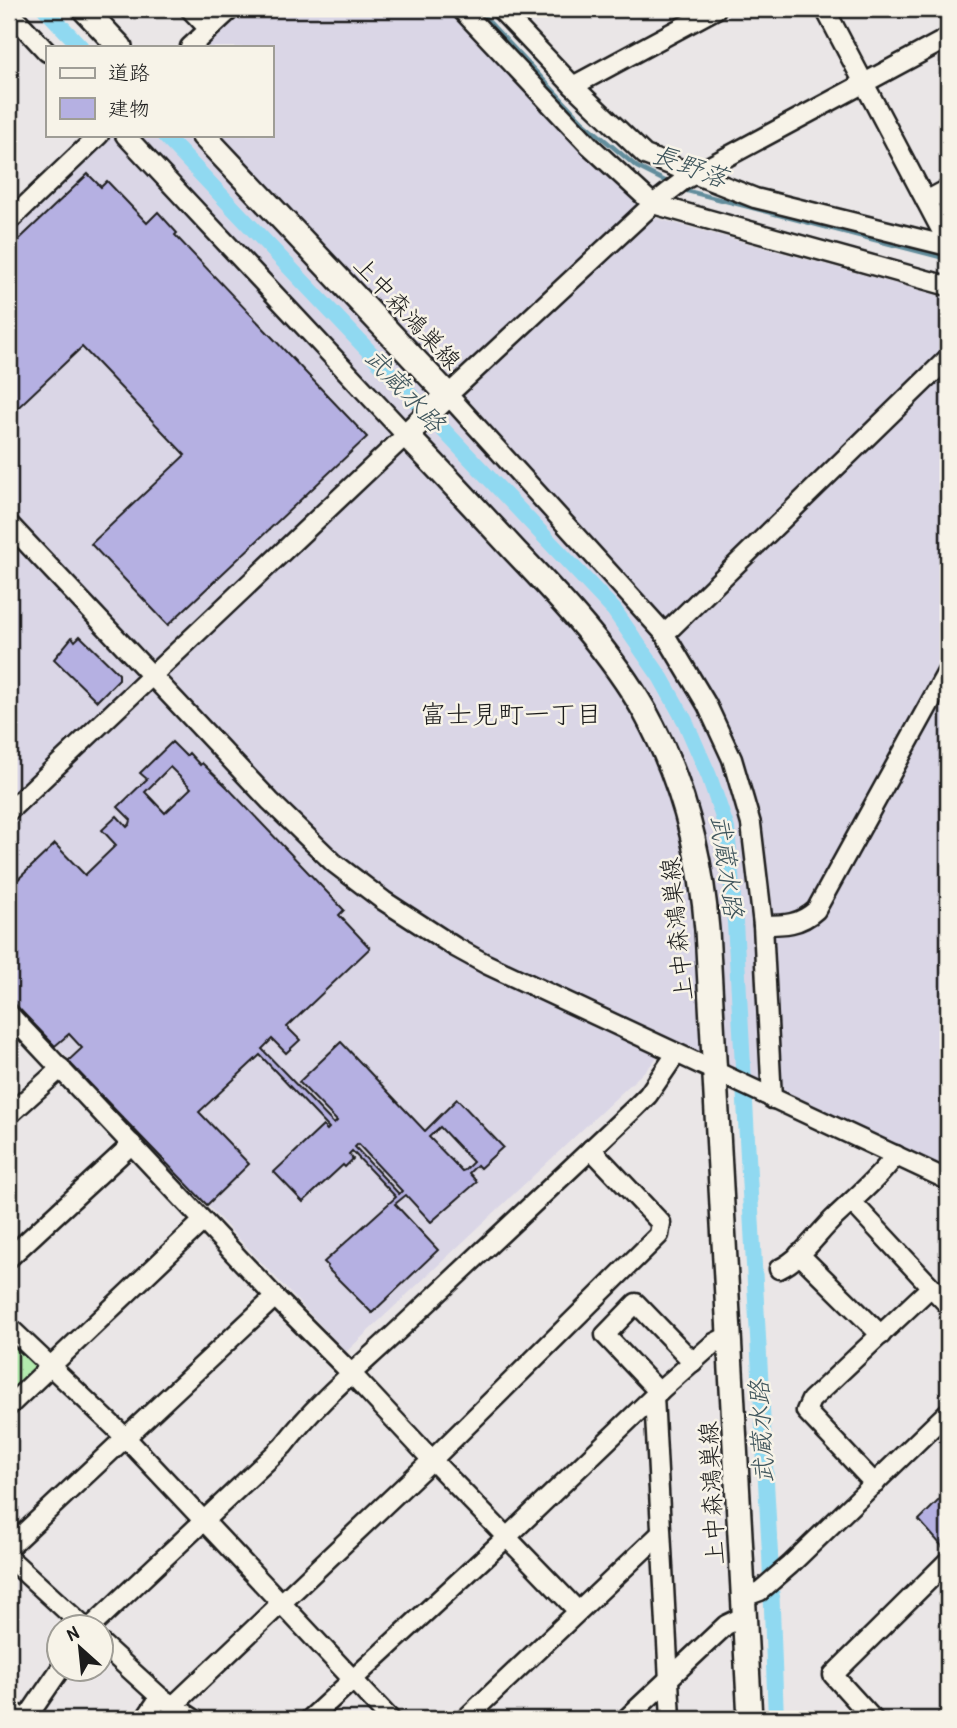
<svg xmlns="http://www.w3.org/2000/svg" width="957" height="1728" viewBox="0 0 957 1728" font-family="'Patrick Hand','Klee One',sans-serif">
  <rect width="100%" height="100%" fill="#eae6e7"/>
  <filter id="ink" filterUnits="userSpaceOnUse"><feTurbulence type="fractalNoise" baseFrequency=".0143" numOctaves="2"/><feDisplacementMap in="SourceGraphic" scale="14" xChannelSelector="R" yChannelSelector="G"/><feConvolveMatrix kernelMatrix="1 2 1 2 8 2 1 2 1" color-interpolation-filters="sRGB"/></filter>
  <g filter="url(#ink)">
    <!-- built -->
    <polygon fill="#dad6e6" points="244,9 452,9 652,217 948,298 948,1169 669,1040 651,1065 346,1352 9,996 9,233 112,135 271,135 271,47 204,47"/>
    <!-- green -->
    <polygon fill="#b3ebae" stroke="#688465" stroke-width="2" points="9,1340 38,1367 9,1395"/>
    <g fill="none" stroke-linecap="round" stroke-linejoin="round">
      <!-- stream -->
      <g stroke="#628d9c" stroke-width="4.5">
        <polyline points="477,9 582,121 637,167 669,183"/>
        <polyline points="680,189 948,259"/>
      </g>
      <!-- canal -->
      <g stroke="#90d9f1" stroke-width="16">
        <polyline points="45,9 81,47"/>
        <polyline points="164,135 614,610 661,678 685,721 709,776 727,829 735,922 770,1554 776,1719"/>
      </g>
    </g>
    <!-- building -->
    <g fill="#b5b0e2" stroke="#1c1c1c" stroke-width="2" fill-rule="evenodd">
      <polygon points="88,174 101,187 107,181 147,223 158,212 177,233 175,235 367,437 168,625 91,544 185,455 82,347 9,416 9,249"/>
      <polygon points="80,636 119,674 119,679 97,701 54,659 72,637 75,641"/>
      <path d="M172,742L186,756L189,753L200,765L202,763L228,788L344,910L339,915L370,948L287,1027L300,1040L286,1053L272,1039L262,1049L334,1124L337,1121L299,1082L341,1042L425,1131L457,1099L503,1147L480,1168L477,1165L469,1173L477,1182L431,1222L406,1195L395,1204L438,1250L372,1313L327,1268L328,1266L324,1262L396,1197L352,1151L349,1154L353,1159L345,1167L343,1165L303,1202L274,1172L323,1126L327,1130L329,1128L260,1055L199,1112L249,1164L207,1205L68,1061L82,1048L69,1034L55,1046L9,998V888L55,844L85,875L116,845L102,830L117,816L127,827L130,824L131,820L118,807L147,779L140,773ZM170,767L191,788L165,813L145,792ZM440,1127L473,1162L465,1170L462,1171L429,1137ZM358,1144L402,1191L399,1194L355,1147Z"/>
      <polygon points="942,1497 948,1507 947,1552 919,1520"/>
    </g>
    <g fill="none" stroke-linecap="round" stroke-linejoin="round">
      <!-- minor casing -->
      <g stroke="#1c1c1c" stroke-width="23">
        <g id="minor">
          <polyline points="190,9 209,29"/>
          <polyline points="461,9 590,146 653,204 948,286"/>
          <polyline points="500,9 573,86 645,155 755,198 948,246"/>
          <polyline points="825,9 948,243"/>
          <polyline points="9,11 47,52"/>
          <polyline points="190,47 231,9"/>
          <polyline points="573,86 716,9"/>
          <polyline points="926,201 948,189"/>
          <polyline points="9,221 99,135"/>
          <polyline points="9,524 270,801 334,863 384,901 455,947 486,964 948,1180"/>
          <polyline points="664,633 672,627 948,358"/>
          <polyline points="9,811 406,435 125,135"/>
          <path d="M763,925C784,925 800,925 816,910L948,670"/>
          <polyline points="9,1014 275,1297 350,1372 432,1460 174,1705"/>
          <polyline points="772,1099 763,925 751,824 732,759 707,705 664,633 448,395 653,204 684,180 948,38"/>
          <polyline points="9,1115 61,1068"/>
          <polyline points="852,1202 948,1305"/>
          <polyline points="799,1254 881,1335"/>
          <polyline points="9,1258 132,1144"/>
          <path d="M779,1269C801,1259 817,1234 835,1217C856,1197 878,1179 896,1155"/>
          <polyline points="9,1327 125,1437 390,1719"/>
          <polyline points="659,1392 605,1335 636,1303 693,1362"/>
          <polyline points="654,1396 671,1719"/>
          <polyline points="9,1406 203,1221"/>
          <polyline points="875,1484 806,1411 811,1400 931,1287"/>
          <polyline points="9,1547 275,1297"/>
          <polyline points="9,1558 83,1626"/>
          <polyline points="744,1597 760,1591 790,1565 948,1412"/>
          <polyline points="578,1611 432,1460 659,1235 661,1223 591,1149"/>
          <path d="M92,1626L283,1446C319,1399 361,1366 403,1326C480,1253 558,1181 635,1108L648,1095L676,1054"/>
          <polyline points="102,1644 160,1697 194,1719"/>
          <polyline points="9,1709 23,1719"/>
          <polyline points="26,1719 61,1668"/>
          <polyline points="145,1719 160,1697"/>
          <polyline points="310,1719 507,1537 654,1396 714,1343 730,1335"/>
          <polyline points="465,1719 660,1534"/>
          <polyline points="626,1719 726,1625 745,1616"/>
          <polyline points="873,1719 833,1675 948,1561"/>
          <polyline points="947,1719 948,1718"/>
        </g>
      </g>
      <!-- major casing -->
      <g stroke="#1c1c1c" stroke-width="28">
        <g id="major">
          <polyline points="84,9 120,47"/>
          <path d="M203,135L448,395L406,435C443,473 479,512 515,551C562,600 611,652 645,712C682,779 701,854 707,930L750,1719"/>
        </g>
      </g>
      <!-- minor -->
      <use href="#minor" stroke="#f7f3e8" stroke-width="18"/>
      <!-- major -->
      <use href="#major" stroke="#f7f3e8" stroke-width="23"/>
    </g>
  </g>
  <g text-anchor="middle" stroke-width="5" stroke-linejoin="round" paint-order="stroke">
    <!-- street labels -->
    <g font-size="24" fill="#1c1c1c" stroke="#f7f3e8">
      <text transform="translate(407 313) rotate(47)" y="8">上中森鴻巣線</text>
      <text transform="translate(677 929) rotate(-96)" y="8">上中森鴻巣線</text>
      <text transform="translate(712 1493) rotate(-93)" y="8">上中森鴻巣線</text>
    </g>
    <!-- water labels -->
    <g font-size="26" font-style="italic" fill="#3f555c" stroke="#f7f3e8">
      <text transform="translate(690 166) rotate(20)" y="9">長野落</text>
      <text transform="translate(405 390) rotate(47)" y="9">武蔵水路</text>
      <text transform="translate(727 866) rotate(82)" y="9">武蔵水路</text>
      <text transform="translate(761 1432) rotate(-93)" y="9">武蔵水路</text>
    </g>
    <!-- neighbourhood labels -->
    <g font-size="26" fill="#1c1c1c" stroke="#f7f3e8">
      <text x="511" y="723">富士見町一丁目</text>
    </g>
  </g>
  <!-- margin -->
  <rect width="957" height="1728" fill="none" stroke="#f7f3e8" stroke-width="35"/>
  <rect x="18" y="18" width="922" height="1693" fill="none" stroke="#1c1c1c" stroke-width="2.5" filter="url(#ink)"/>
  <!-- legend -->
  <rect x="46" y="46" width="228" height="91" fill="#f7f3e8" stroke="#9f9d96" stroke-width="2"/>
  <rect x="60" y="68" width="35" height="10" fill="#f7f3e8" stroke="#9f9d96" stroke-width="2"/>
  <text x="108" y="80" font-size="21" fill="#1c1c1c">道路</text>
  <rect x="60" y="98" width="35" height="21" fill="#b5b0e2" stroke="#9f9d96" stroke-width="2"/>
  <text x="108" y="116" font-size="21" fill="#1c1c1c">建物</text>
  <!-- north arrow -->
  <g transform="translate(80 1648) rotate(333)"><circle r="33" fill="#f7f3e8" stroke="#9f9d96" stroke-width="2"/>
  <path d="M0-5L12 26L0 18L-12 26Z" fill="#1c1c1c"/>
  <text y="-10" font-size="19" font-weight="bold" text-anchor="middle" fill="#1c1c1c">N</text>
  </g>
</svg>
